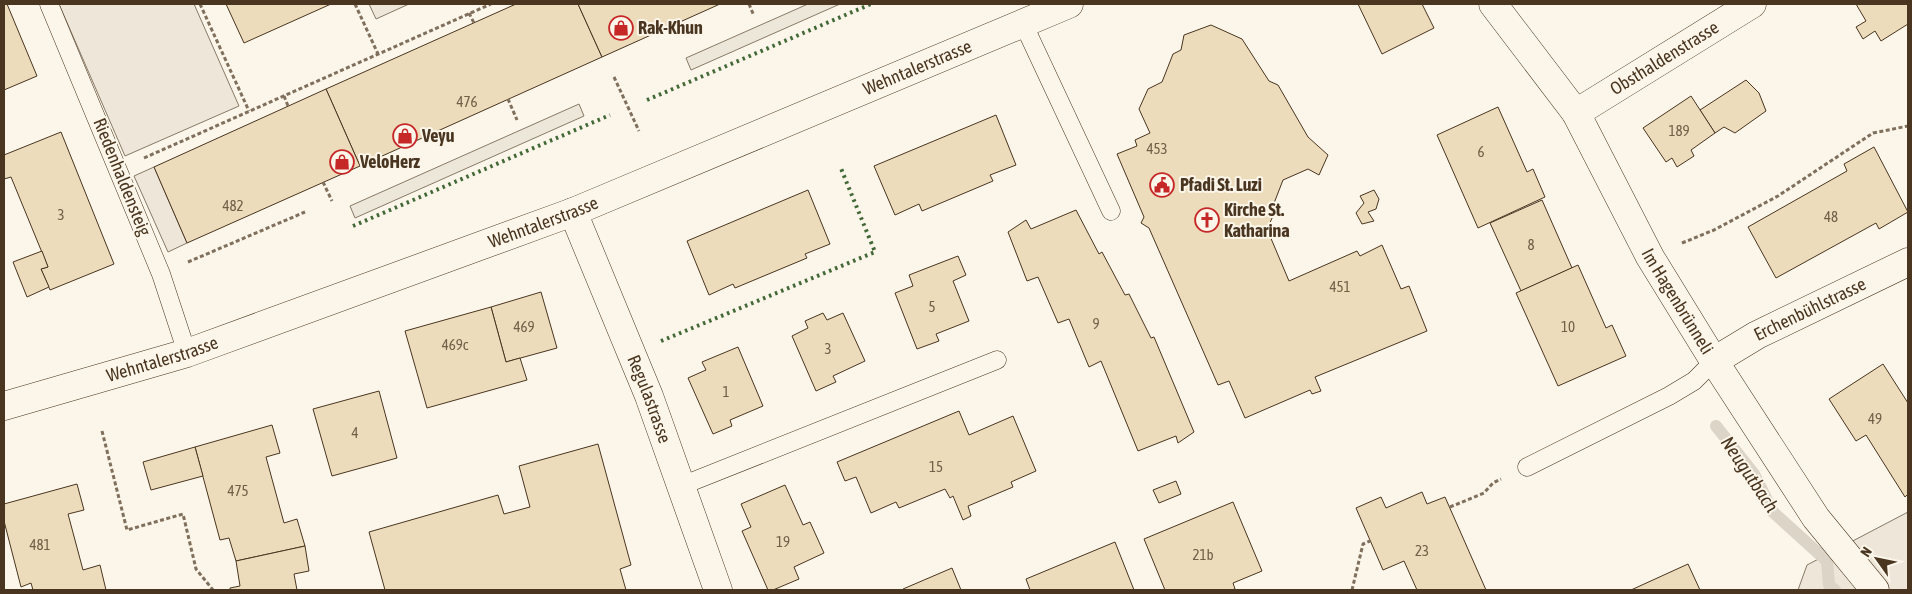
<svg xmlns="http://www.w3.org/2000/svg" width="1912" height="594" viewBox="0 0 1912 594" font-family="'Asap Condensed',sans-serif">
  <rect width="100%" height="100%" fill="#fbf6e9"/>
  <!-- green -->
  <g fill="#ede6d9" stroke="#887966">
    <polygon points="59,4 194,4 239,106 125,156"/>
    <polygon points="369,4 409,4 376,19"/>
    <polygon points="154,167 187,243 168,252 134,176"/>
    <polygon points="1908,512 1908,590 1798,590 1807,565"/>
  </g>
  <!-- parking -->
  <g fill="#ede7d9" stroke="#887966">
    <polygon points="808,4 840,4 691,70 686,58"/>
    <polygon points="579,104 584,116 355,218 350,206"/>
  </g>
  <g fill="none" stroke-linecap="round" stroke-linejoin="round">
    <!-- stream -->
    <polyline stroke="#dcd4c6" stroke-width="12" points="1716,426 1754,474 1773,512 1827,561 1829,585 1835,590"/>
  </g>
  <!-- building -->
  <g fill="#ecdcbc" stroke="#4a3520">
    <polygon points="4,4 7,4 37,76 4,90"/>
    <polygon points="226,4 331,4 244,43"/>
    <polygon points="516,4 578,4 602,57 360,166 326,89"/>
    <polygon points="578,4 720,4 602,57"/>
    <polygon points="1358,4 1422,4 1434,28 1382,54"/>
    <polygon points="1856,4 1908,4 1908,24 1881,41 1875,31 1863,39 1856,27 1866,21"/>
    <polygon points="1211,25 1242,39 1269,81 1278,85 1308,137 1328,155 1319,175 1308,169 1283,180 1271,211 1274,214 1267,229 1289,281 1357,251 1360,256 1382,245 1401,289 1409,286 1427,331 1315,377 1321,391 1312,394 1310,390 1245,418 1229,381 1218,385 1149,228 1141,223 1144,217 1117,154 1137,146 1135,140 1150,133 1139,109 1148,89 1162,82 1173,54 1181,50 1184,35"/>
    <polygon points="1746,80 1759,93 1766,111 1735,133 1724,127 1715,133 1700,110"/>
    <polygon points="326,89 360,166 187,243 154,167"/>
    <polygon points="1691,96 1715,133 1691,150 1694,156 1677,167 1672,158 1666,162 1643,128"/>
    <polygon points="1498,107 1527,172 1533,169 1545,197 1478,228 1437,135"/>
    <polygon points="996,115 1016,165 990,175 993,181 922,211 919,204 895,215 874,166"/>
    <polygon points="61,132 114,264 50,290 41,269 48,267 11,177 4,179 4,155"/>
    <polygon points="1874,147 1908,212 1879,229 1876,223 1776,278 1748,227 1847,171 1844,164"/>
    <polygon points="808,190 830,244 805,254 807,258 735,288 733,284 709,295 687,241"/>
    <polygon points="1374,190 1379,199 1376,209 1368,212 1374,221 1362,224 1356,213 1364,203 1360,196"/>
    <polygon points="1542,200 1572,268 1521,291 1490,223"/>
    <polygon points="1076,210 1099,254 1102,252 1125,295 1129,294 1151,338 1154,337 1194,432 1178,443 1176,436 1138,451 1101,361 1089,367 1069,319 1058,323 1038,277 1027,281 1008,232 1026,220 1031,229"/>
    <polygon points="42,251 48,267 41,269 49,287 27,297 13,262"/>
    <polygon points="958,256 966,275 953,281 969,321 936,334 939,341 917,349 895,293 913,286 909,275"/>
    <polygon points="1578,265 1606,328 1612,325 1626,356 1558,386 1516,293"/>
    <polygon points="541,292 557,348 506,362 491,307"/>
    <polygon points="491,307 506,362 520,358 527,380 427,408 405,331"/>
    <polygon points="823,313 827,320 843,313 865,361 833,376 836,382 816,391 792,336 808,328 805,321"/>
    <polygon points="738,347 763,406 730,420 732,426 713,434 688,378 706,370 702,362"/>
    <polygon points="1883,364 1908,403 1908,494 1905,497 1866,435 1856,441 1829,399"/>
    <polygon points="379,391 397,458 332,476 313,409"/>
    <polygon points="959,411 969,435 1013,416 1036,471 1011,482 1013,487 968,506 971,516 963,520 953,496 950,498 945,489 899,508 896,502 871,513 856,477 845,481 837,462"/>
    <polygon points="272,425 280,453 266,457 284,523 297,519 305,546 236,561 229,538 220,540 195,447"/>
    <polygon points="598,444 631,565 620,569 626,590 385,590 369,532 498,495 504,514 530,507 519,466"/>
    <polygon points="195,447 203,476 151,490 143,462"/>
    <polygon points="1176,481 1181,494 1159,503 1153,490"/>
    <polygon points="77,484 84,510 68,514 83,570 100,565 106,590 33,590 31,583 21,587 4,521 4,504"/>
    <polygon points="785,485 803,525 810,522 824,553 794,567 799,579 773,590 768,590 742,531 751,527 741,504"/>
    <polygon points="1422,492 1427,504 1445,497 1486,590 1417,590 1404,561 1383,570 1356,508 1381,497 1386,508"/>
    <polygon points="1233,502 1262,571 1233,583 1235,589 1231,590 1165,590 1144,539"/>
    <polygon points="1115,542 1134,590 1030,590 1026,579"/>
    <polygon points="305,546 309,571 294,574 297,590 230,590 230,588 240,586 236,561"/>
    <polygon points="1688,564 1700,590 1631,590"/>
    <polygon points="952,568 961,590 903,590 903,589"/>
  </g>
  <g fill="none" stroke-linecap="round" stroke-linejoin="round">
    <!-- service casing -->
    <g stroke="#4a3520" stroke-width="19">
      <g id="service">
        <polyline points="49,4 161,274 187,353"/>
        <polyline points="1023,23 1111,211"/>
        <polyline points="1527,467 1669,396 1694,381 1714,361"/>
        <polyline points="681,486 997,360"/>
      </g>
    </g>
    <!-- minor casing -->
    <g stroke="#4a3520" stroke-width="29">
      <g id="minor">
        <path id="s1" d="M1493,4L1576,113L1650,257L1714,361L1816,518L1875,590"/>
        <path id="s2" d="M1576,113L1752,4"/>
        <path id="s3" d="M573,212L649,396L718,590"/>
        <path id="s4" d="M1714,361L1757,335L1908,262"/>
      </g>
    </g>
    <!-- primary casing -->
    <g stroke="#4a3520" stroke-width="29">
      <g id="primary">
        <path id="s5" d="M4,406L187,353L573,212L1069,4"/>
      </g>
    </g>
    <!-- path -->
    <g stroke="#7f6f5c" stroke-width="3" stroke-dasharray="4 2.5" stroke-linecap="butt">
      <polyline points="200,4 249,111"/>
      <polyline points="355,4 378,54"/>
      <polyline points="749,4 754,16"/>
      <polyline points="469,13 474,23"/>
      <polyline points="614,77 639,131"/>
      <polyline points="284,96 288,106"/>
      <polyline points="508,99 517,120"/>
      <polyline points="144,158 491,4"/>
      <polyline points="323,182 332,201"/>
      <polyline points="1682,243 1714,230 1778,196 1873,133 1908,126"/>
      <polyline points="188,262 305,212"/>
      <polyline points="102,431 127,530 183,514 196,569 213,590"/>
      <polyline points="1450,507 1484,493 1493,483 1501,479"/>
      <polyline points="1352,590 1363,544 1370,541"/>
    </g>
    <!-- service -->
    <use href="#service" stroke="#fbf6e9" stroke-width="18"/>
    <!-- minor -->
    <use href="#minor" stroke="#fbf6e9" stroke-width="28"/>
    <!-- primary -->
    <use href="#primary" stroke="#fbf6e9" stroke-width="28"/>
    <!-- hedge -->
    <g stroke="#436837" stroke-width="4" stroke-dasharray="2.5 4" stroke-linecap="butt">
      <polyline points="647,100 871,4"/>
      <polyline points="353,226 610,115"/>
      <polyline points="661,341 875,252 840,166"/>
    </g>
  </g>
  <!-- icons -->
  <defs>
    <g id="shop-ring" transform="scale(1.25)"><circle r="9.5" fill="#fbf6e9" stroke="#c62828" stroke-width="1.5"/><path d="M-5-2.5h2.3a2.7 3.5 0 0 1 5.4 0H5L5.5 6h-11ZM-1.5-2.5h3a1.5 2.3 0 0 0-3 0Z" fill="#c62828"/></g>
    <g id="civic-ring" transform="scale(1.25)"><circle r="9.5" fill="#fbf6e9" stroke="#c62828" stroke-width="1.5"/><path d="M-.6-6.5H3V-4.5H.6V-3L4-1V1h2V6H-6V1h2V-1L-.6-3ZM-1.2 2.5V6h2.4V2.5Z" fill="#c62828"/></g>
    <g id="church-ring" transform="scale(1.25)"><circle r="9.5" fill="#fbf6e9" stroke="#c62828" stroke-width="1.5"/><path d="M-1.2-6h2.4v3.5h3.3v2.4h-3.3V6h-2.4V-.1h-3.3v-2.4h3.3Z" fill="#c62828"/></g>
  </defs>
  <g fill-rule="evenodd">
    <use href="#shop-ring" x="621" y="28"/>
    <use href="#shop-ring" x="405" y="136"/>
    <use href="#shop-ring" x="342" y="162"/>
    <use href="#civic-ring" x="1162" y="185"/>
    <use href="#church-ring" x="1207" y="220"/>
  </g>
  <g text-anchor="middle" stroke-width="4" stroke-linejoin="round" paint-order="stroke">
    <!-- number labels -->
    <g font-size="15" fill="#725f47">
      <text x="467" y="107">476</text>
      <text x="1679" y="136">189</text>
      <text x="1157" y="154">453</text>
      <text x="1481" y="157">6</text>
      <text x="233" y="211">482</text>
      <text x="61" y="220">3</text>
      <text x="1831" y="222">48</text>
      <text x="1531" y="250">8</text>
      <text x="1340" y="292">451</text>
      <text x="932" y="312">5</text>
      <text x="1096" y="329">9</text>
      <text x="524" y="332">469</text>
      <text x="1568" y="332">10</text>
      <text x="455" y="350">469c</text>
      <text x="828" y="354">3</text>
      <text x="726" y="397">1</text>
      <text x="1875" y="424">49</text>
      <text x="355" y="438">4</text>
      <text x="936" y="472">15</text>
      <text x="238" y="496">475</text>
      <text x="783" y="547">19</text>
      <text x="40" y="550">481</text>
      <text x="1422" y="556">23</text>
      <text x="1203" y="560">21b</text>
    </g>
    <!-- poi labels -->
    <g font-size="18" font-weight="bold" fill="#4a3520" stroke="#fbf6e9" text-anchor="start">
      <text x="638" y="34">Rak-Khun</text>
      <text x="422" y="142">Veyu</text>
      <text x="360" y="168">VeloHerz</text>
      <text x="1180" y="191">Pfadi St. Luzi</text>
      <text x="1224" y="216">Kirche St.<tspan x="1224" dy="21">Katharina</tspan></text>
    </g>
    <!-- street labels -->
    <g font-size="18" fill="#4a3520" stroke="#fbf6e9">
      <text dy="6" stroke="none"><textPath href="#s2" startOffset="104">Obsthaldenstrasse</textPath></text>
      <text dy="6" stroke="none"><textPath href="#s5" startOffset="975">Wehntalerstrasse</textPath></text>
      <text transform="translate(122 177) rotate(68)" y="6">Riedenhaldensteig</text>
      <text dy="6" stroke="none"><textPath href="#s5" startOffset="570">Wehntalerstrasse</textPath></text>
      <text dy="6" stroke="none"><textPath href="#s1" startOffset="351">Im Hagenbrünneli</textPath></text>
      <text dy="6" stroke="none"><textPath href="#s4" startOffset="109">Erchenbühlstrasse</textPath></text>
      <text dy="6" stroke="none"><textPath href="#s5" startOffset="165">Wehntalerstrasse</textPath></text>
      <text dy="6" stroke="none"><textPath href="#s3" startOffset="202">Regulastrasse</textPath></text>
    </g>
    <!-- water labels -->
    <g font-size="19" font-style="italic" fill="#4a3520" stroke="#fbf6e9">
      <text transform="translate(1750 474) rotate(56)" y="7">Neugutbach</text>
    </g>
  </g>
  <!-- border -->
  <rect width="1912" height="594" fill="none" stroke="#4a3520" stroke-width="10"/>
  <!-- north arrow -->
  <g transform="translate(1877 559) rotate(303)" stroke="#fbf6e9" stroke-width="4" paint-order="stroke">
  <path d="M0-4L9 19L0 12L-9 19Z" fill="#4a3520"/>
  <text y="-8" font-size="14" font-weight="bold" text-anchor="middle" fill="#4a3520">N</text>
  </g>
</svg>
